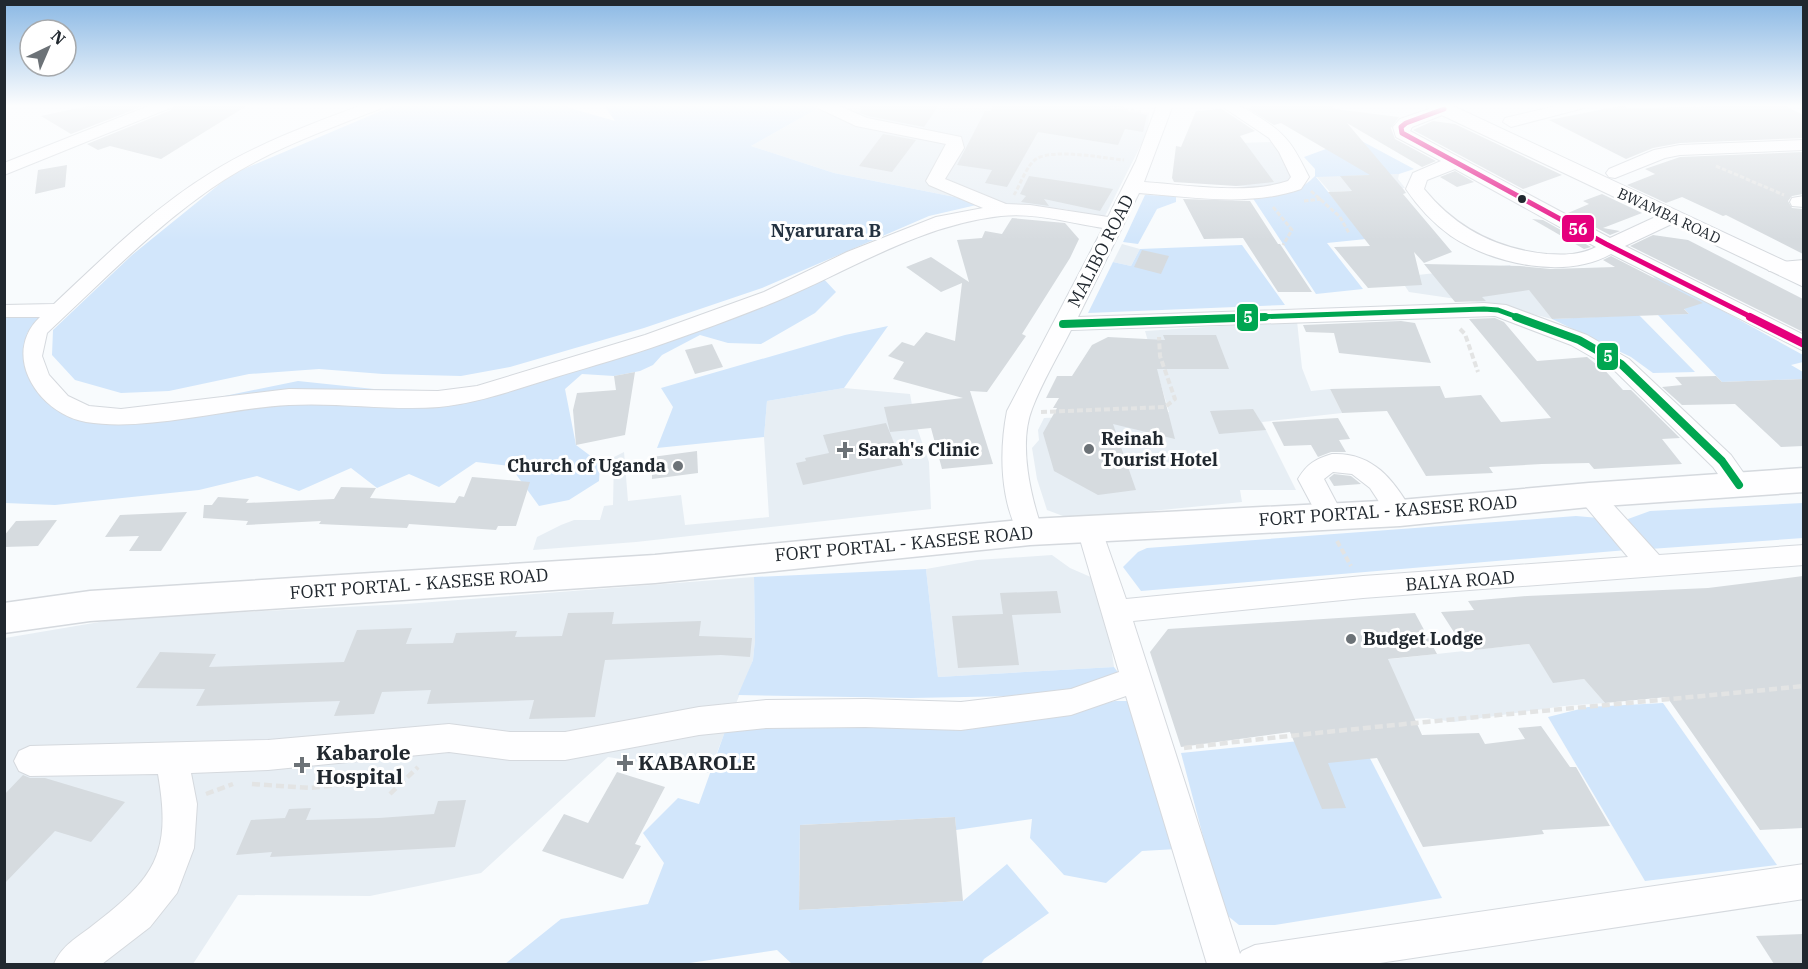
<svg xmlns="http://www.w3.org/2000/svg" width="1808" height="969" viewBox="0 0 1808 969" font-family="'IBM Plex Serif',serif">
  <rect width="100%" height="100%" fill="#f8fbfd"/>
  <!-- built -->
  <g fill="#e7eef4">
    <polygon points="824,105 1096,105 1149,113 1148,131 1104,218 1064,209 985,203 834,173 751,146"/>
    <polygon points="1271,142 1293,168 1290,181 1285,184 1257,188 1237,186 1236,143"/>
    <polygon points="1399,174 1398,179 1405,188 1330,192 1316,176"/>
    <polygon points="1122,244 1140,249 1131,266 1113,262"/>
    <polygon points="1510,265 1552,319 1497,305 1409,292 1399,277"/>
    <polygon points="1297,321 1302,368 1311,391 1330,389 1342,413 1262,422 1296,490 1240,490 1242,502 1071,519 1047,510 1037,479 1032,448 1039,440 1038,430 1044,418 1169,412 1145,331"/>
    <polygon points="844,388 910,394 915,422 929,462 931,509 636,542 533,550 537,537 561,525 574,520 600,520 604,506 613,505 614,457 624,452 628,501 681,495 685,525 769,517 764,437 767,401"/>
    <polygon points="1052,555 1070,568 1093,578 1106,612 1114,667 938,677 926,569 977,560"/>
    <polygon points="754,577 755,640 753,660 709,773 608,757 481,873 370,896 238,895 193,964 5,964 5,638 123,618 406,604"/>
    <polygon points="1529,644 1553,682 1584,679 1605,703 1564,706 1454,722 1427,718 1370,722 1345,664"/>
  </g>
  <!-- green -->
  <g fill="#d2e6fb">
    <polygon points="395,105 567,105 570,108 615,121 604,105 824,105 751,146 834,173 985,203 929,216 762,288 644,328 510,367 461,376 383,374 319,369 249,374 169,391 121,393 75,380 52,355 53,330 132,255 232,174"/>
    <path d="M1356,138L1414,169L1399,174L1316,177L1366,239L1327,243L1363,289L1316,294L1252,197C1275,194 1299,194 1315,176V169L1304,157Z"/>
    <polygon points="1145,195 1176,196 1176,202 1157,209 1138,244 1123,242"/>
    <polygon points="1242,245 1285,305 1088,313 1113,262 1131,266 1140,249"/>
    <polygon points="1650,273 1654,273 1803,355 1803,362 1791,365 1803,372 1803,379 1722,382 1658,315 1689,314"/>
    <polygon points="821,276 836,292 815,313 761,344 728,343 700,335 662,355 653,365 640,371 614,376 582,374 565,389 576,445 600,463 599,481 569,500 539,506 510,466 476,462 439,487 409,474 377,488 351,468 299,491 257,476 199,490 55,505 5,503 4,311 47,311 27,333 26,363 72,410 142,413 298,381 374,389 467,391 644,339"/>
    <polygon points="1639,315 1695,372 1653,373 1631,357 1552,319"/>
    <polygon points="888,326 844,388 767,401 764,437 657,448 673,407 661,388 845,335"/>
    <polygon points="1803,503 1803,538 1650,549 1628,523 1628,519 1650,511"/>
    <polygon points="1576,516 1599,518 1627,550 1141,591 1123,567 1138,552 1147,548"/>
    <polygon points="926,569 938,677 1114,667 1120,675 1067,695 911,698 738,695 753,660 755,640 754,577"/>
    <polygon points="1115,701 1132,701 1177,849 1142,851 1106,883 1064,875 1030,838 1032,819 956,830 955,817 800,825 799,910 963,901 1007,864 1049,913 984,959 981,964 792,964 777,950 683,964 505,964 561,919 648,904 664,863 643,833 678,798 699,804 728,723 843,722 980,727"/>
    <polygon points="1663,703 1777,865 1645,881 1548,717 1588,707"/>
    <polygon points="1358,735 1442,898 1275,925 1239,925 1223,912 1181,753"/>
  </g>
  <!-- building -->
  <g fill="#d6dbdf">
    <polygon points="92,105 146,105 71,134 41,116"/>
    <polygon points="174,105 248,105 161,159 110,146 98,150 87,144 171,110"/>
    <polygon points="861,105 939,105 924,127 868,116 860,113"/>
    <polygon points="993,105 1125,105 1123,110 1147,115 1143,132 1125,129 1118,145 1038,132 1007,187 985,183 992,170 957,165 985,111 991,111"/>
    <polygon points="1248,105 1331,105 1335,109 1399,117 1391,128 1395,139 1436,161 1422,167 1347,123 1404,190 1406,193 1403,194 1452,252 1424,263 1414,252 1422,285 1368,288 1334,247 1370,246 1328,192 1352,191 1340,176 1370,175 1281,123 1274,125 1247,108 1252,107"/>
    <polygon points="1624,105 1628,108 1784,105 1803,115 1803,138 1680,143 1653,148 1626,159 1549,120"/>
    <polygon points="1222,109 1255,131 1240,136 1274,182 1236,186 1174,182 1172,178 1176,146 1181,147 1196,111"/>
    <polygon points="1433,121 1455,124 1562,175 1523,189 1413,130"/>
    <polygon points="883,134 916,140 892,172 859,166"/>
    <polygon points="1803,152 1803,194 1792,196 1788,201 1792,208 1803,209 1803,254 1726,215 1723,216 1682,197 1666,203 1627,185 1655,174 1645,169 1680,157"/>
    <polygon points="67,165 65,187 35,194 38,170"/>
    <polygon points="1455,171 1474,182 1457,187 1440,177"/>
    <polygon points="1029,176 1089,185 1113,189 1100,211 1044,199 1049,206 1021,202 1026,196 1020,194"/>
    <polygon points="1602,194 1642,213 1603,228 1620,231 1610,235 1568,213 1589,204 1583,201"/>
    <polygon points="1183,199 1250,201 1278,244 1280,244 1312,292 1278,292 1243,238 1204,239"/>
    <polygon points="1012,218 1065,223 1079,239 1070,258 1022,334 1026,336 987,392 970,391 993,464 942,469 931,428 890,432 884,407 963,398 893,379 904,362 888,356 902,342 914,346 926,332 955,341 962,283 941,292 906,267 931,257 969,282 957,240 982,238 985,231 1002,234"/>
    <polygon points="1532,219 1543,220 1591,247 1584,249"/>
    <polygon points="1653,235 1688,240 1803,299 1803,332 1630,246"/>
    <polygon points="1142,250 1169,256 1161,274 1134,267"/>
    <polygon points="1611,256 1703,303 1684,309 1689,314 1552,319 1529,290 1482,297 1486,301 1455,302 1424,264 1520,266 1551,269 1615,267 1603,260"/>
    <polygon points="1495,318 1504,322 1537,361 1587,357 1596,364 1599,364 1623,390 1631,390 1680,438 1662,439 1682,464 1594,469 1589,463 1542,464 1489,467 1493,473 1426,476 1387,411 1342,413 1330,389 1440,386 1445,398 1481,395 1501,422 1551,418 1469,319"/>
    <polygon points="1401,321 1415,323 1431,363 1339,353 1334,333 1306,332 1303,325"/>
    <polygon points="1163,335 1216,335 1229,369 1157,369 1175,439 1113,424 1136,490 1098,495 1054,471 1043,433 1057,408 1053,408 1059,398 1046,398 1057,376 1072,376 1092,345 1108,337 1165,340"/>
    <polygon points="712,344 723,367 695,374 685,350"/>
    <polygon points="635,372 625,435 576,445 573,410 577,393 616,390 614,376"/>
    <polygon points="1716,376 1722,382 1803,379 1803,446 1781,447 1735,404 1682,405 1662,387 1682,385 1675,377"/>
    <polygon points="1253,409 1266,430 1219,434 1210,411"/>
    <polygon points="1338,418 1350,439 1339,440 1346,452 1331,452 1318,457 1311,445 1284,446 1272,422"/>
    <polygon points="886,423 903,465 803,485 796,463 806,461 805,458 829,453 823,435"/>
    <polygon points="697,451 698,473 652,479 652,457"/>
    <polygon points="1334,474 1351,476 1361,484 1334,486 1329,478"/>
    <polygon points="472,477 530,482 516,526 498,526 496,530 409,524 407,528 319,524 321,521 246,525 248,521 203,518 204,505 212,505 218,497 249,499 246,503 334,499 341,487 376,488 370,498 455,503 459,496 464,497"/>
    <polygon points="187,512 161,551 129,551 139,536 105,537 120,515"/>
    <polygon points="57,520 38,546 4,547 4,536 16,521"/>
    <polygon points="1803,576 1803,828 1760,830 1667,697 1605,703 1584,679 1553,683 1529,644 1466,651 1441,612 1474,610 1468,601 1527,596 1708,588"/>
    <polygon points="1057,591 1061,613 1012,615 1019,665 958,668 952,616 1003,614 1000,593"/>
    <polygon points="614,612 612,624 701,621 699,636 752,638 750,657 721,655 605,660 595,717 529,719 534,700 427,704 431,690 382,692 374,714 334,716 340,701 196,706 205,689 136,688 160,652 216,654 209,667 344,662 357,630 412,628 406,644 453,643 456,633 517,631 515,637 562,636 568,613"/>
    <polygon points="1415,613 1437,654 1388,659 1422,735 1479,733 1485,744 1525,739 1518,728 1541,726 1570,767 1576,767 1610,826 1542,830 1544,834 1423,847 1377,758 1328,763 1346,808 1322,809 1290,732 1181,747 1150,652 1168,629"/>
    <polygon points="617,772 665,787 635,844 641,846 623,879 542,851 564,814 588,823"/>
    <polygon points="23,775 30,778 45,778 125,802 91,842 55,831 4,884 4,795"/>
    <polygon points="466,800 455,847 270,857 272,852 236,855 251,820 285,818 289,809 311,808 306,820 379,818 434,814 438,801"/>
    <polygon points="955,817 963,901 799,910 800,825"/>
    <polygon points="1803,934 1803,964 1774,964 1756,936"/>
  </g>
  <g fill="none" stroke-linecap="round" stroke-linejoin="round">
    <!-- minor casing -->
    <g stroke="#d5d9de" stroke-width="2">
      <g id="minor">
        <polygon points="151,105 172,105 170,108 4,175 4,163"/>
        <path d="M362,105H384L382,108C328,129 272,149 224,180C158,223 104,280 47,333L42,356L49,375L68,396L89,406L121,409L289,389L438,391L477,386L645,335L764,292L847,252L936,217L983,208L929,185L926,181L946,144L856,126L818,108L816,105H837L867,118L961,137L964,148L945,179L1006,204L1030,205L1108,217L1136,161L1157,105H1173L1144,182C1188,185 1247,195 1288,181L1291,177L1279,152L1269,138L1220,105C1238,104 1243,107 1259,117C1288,135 1294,147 1309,177L1301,189C1250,207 1192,197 1139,193L1078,317L1484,303L1506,305L1587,335L1629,359L1731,455L1752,485L1748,491L1739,494L1730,491L1713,467L1613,369L1571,345L1495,316L1071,330C1058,356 1042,382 1032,409C1018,445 1031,498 1043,532L1039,539L1030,542L1021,539C1000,501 999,452 1007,411L1103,228C1070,223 1034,212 1001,216C920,225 851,270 777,301C741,316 702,330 665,343C629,356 592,366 556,377C517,389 479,403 439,407C390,411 339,402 289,405C226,408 147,432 86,422C39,414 0,355 40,317H4V305L54,304C104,257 153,208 212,172C259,143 311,124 362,105Z"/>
        <polygon points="1560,105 1586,105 1584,108 1511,127 1503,122 1505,118"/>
        <path d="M1438,106H1450L1452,109L1450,112L1412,127L1410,131L1610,238L1664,213H1678L1680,217L1678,221L1625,246L1804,335V351L1611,254C1565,280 1493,264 1451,236C1433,223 1418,207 1406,189L1413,173L1441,161L1396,137L1393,127L1400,119ZM1455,169L1596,247C1581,255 1564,255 1547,254C1496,249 1456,228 1424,189L1427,180Z"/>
        <polygon points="1804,140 1804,150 1680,155 1665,158 1615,178 1609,177 1606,173 1609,169 1654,150 1680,145"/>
        <polygon points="1804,196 1804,207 1792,206 1790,202 1792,198"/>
        <polygon points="1804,260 1804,272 1769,271 1766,267 1769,263"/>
        <path d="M1332,454C1373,452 1394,480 1413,513L1409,520L1400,523L1391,520L1370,488L1352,474L1333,472L1324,479L1344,517L1340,524L1331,527L1322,524L1298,479C1307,464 1315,459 1332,454Z"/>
        <path d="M1589,486L1598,488L1659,555L1804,545V565L1363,598L1133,621L1240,954L1242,951L1255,945L1804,864V899L1373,964H1207L1126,696L1071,715L961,730L865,727L766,728L699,735L565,760H510L449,752L268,770L191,773L197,804L194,848L177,893L150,927L102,964H54C62,945 77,938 92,926C155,878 172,854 158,774L30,776L19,771L14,761L19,751L30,746L268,740L449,724L510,732H565L699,707L766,700L865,699L961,702L1071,689L1119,672L1077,529L1081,522L1090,519L1099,522L1126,599L1363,576L1628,557L1576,495L1580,488Z"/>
      </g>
    </g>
    <!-- major casing -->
    <g stroke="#d5d9de" stroke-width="2">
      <polygon id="major" points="1426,105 1451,105 1804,270 1804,287 1429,109"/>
    </g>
    <!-- highway casing -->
    <g stroke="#d5d9de" stroke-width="3">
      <polygon id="highway" points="1804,468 1804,492 1589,507 1400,526 1030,545 655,583 90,621 4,633 4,603 90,591 655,555 1030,519 1400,500 1589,483"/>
    </g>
    <!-- path-far2 -->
    <g stroke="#e3e4e4" stroke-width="3" stroke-dasharray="4.5 2" stroke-linecap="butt">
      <polyline points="1098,105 1142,112"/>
      <polyline points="1716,166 1784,195"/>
      <polyline points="1311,191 1340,217 1349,233"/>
      <path d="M1014,195C1020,185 1027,165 1036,159C1054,148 1102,158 1124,160"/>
      <polyline points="1304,201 1321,199"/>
      <polyline points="1273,207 1292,230 1283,245"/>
    </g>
    <!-- path-far1 -->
    <g stroke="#e3e4e4" stroke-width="4" stroke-dasharray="6 3" stroke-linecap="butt">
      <polyline points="1460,329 1465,334 1478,372"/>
      <polyline points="1041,412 1165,407 1175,399 1160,356 1159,337"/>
      <polyline points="1337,541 1351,566"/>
    </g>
    <!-- path -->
    <g stroke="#e3e4e4" stroke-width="4.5" stroke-dasharray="8 4" stroke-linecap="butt">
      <path d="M1184,748C1390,723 1597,707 1804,686"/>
      <polyline points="252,784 310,788 406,778"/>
      <polyline points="206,794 233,784"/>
      <polyline points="390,794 418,767"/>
    </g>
    <!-- minor -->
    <use href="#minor" fill="#fefeff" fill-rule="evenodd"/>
    <!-- major -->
    <use href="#major" fill="#fefeff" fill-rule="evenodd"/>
    <!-- highway -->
    <use href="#highway" fill="#fefeff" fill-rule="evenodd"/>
    <!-- bus-1-far1 casing -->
    <g stroke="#fff" stroke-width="8">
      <polyline id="bus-1-far1" points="1444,109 1406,123 1401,127 1402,133 1606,244 1753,318"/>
    </g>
    <!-- bus-1 casing -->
    <g stroke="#fff" stroke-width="12">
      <polyline id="bus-1" points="1750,317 1804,344"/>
    </g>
    <!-- bus-2-far1 casing -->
    <g stroke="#fff" stroke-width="8">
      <polyline id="bus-2-far1" points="1223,318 1484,309 1498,310 1520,318"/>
    </g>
    <!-- bus-2 casing -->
    <g stroke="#fff" stroke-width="12">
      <g id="bus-2">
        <polyline points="1516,317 1579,340 1621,364 1722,461 1739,485"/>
        <polyline points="1063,324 1265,317"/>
      </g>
    </g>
    <!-- bus-1-far1 -->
    <use href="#bus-1-far1" stroke="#e5007d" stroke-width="5"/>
    <!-- bus-1 -->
    <use href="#bus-1" stroke="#e5007d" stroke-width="8"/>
    <!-- bus-2-far1 -->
    <use href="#bus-2-far1" stroke="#00a651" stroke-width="5"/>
    <!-- bus-2 -->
    <use href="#bus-2" stroke="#00a651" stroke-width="8"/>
  </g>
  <!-- sky -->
  <linearGradient id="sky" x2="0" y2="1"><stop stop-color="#8ab8e4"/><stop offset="0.44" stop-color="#fcfdfe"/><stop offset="1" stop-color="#fcfdfe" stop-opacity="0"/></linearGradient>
  <rect width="1808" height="240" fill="url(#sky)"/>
  <!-- markers -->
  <circle fill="#21282f" stroke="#fff" stroke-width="2" cx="1522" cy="199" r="5"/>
  <g fill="#6c7277" stroke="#fff" stroke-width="2">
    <circle cx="1089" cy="449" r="6"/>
    <path d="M842 441h6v6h6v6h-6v6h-6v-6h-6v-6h6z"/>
    <circle cx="678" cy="466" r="6"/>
    <circle cx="1351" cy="639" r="6"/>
    <path d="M622 754h6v6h6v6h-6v6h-6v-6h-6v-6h6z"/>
    <path d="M299 756h6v6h6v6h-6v6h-6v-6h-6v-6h6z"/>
  </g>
  <g text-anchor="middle" stroke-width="6" stroke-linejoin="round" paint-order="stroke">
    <!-- far-street labels -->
    <g font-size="15" fill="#21282f" stroke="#fff">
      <text transform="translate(1669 216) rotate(25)" y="5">BWAMBA ROAD</text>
    </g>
    <!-- far-quarter labels -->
    <g font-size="18" font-weight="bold" fill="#243240" stroke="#fff">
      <text x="826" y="237">Nyarurara B</text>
    </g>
    <!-- street labels -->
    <g font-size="18" fill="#21282f" stroke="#fff">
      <text transform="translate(1101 251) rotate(-63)" y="6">MALIBO ROAD</text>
      <text transform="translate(1388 511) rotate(-4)" y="6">FORT PORTAL - KASESE ROAD</text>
      <text transform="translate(904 544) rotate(-5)" y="6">FORT PORTAL - KASESE ROAD</text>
      <text transform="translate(1460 581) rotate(-4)" y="6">BALYA ROAD</text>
      <text transform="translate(419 584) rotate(-4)" y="6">FORT PORTAL - KASESE ROAD</text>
    </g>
    <!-- poi labels -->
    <g font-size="18" font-weight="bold" fill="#21282f" stroke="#fff" text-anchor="start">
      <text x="1101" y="445">Reinah<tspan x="1101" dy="21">Tourist Hotel</tspan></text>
      <text x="858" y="456">Sarah's Clinic</text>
      <text x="666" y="472" text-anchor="end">Church of Uganda</text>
      <text x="1363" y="645">Budget Lodge</text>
    </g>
    <!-- near-poi labels -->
    <g font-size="21" font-weight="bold" fill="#21282f" stroke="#fff" text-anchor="start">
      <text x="316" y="760">Kabarole<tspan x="316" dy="24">Hospital</tspan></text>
      <text x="638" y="770">KABAROLE</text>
    </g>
  </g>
  <g stroke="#fff" stroke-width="2">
    <rect x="1561" y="214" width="34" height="29" rx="6" fill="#e5007d"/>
    <rect x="1236" y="303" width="23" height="29" rx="6" fill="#00a651"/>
    <rect x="1596" y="342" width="23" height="29" rx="6" fill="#00a651"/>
  </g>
  <g font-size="16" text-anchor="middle" font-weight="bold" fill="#fff">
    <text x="1578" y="235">56</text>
    <text x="1248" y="323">5</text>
    <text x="1608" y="362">5</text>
  </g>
  <!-- border -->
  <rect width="1808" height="969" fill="none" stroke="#21282f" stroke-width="12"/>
  <!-- north arrow -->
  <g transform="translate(48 48) rotate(44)"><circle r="28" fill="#ffffff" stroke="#a6a9ac" stroke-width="1.5"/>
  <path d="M0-4.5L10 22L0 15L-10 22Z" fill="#6c7277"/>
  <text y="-9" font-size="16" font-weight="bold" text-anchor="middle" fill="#21282f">N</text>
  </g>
</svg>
